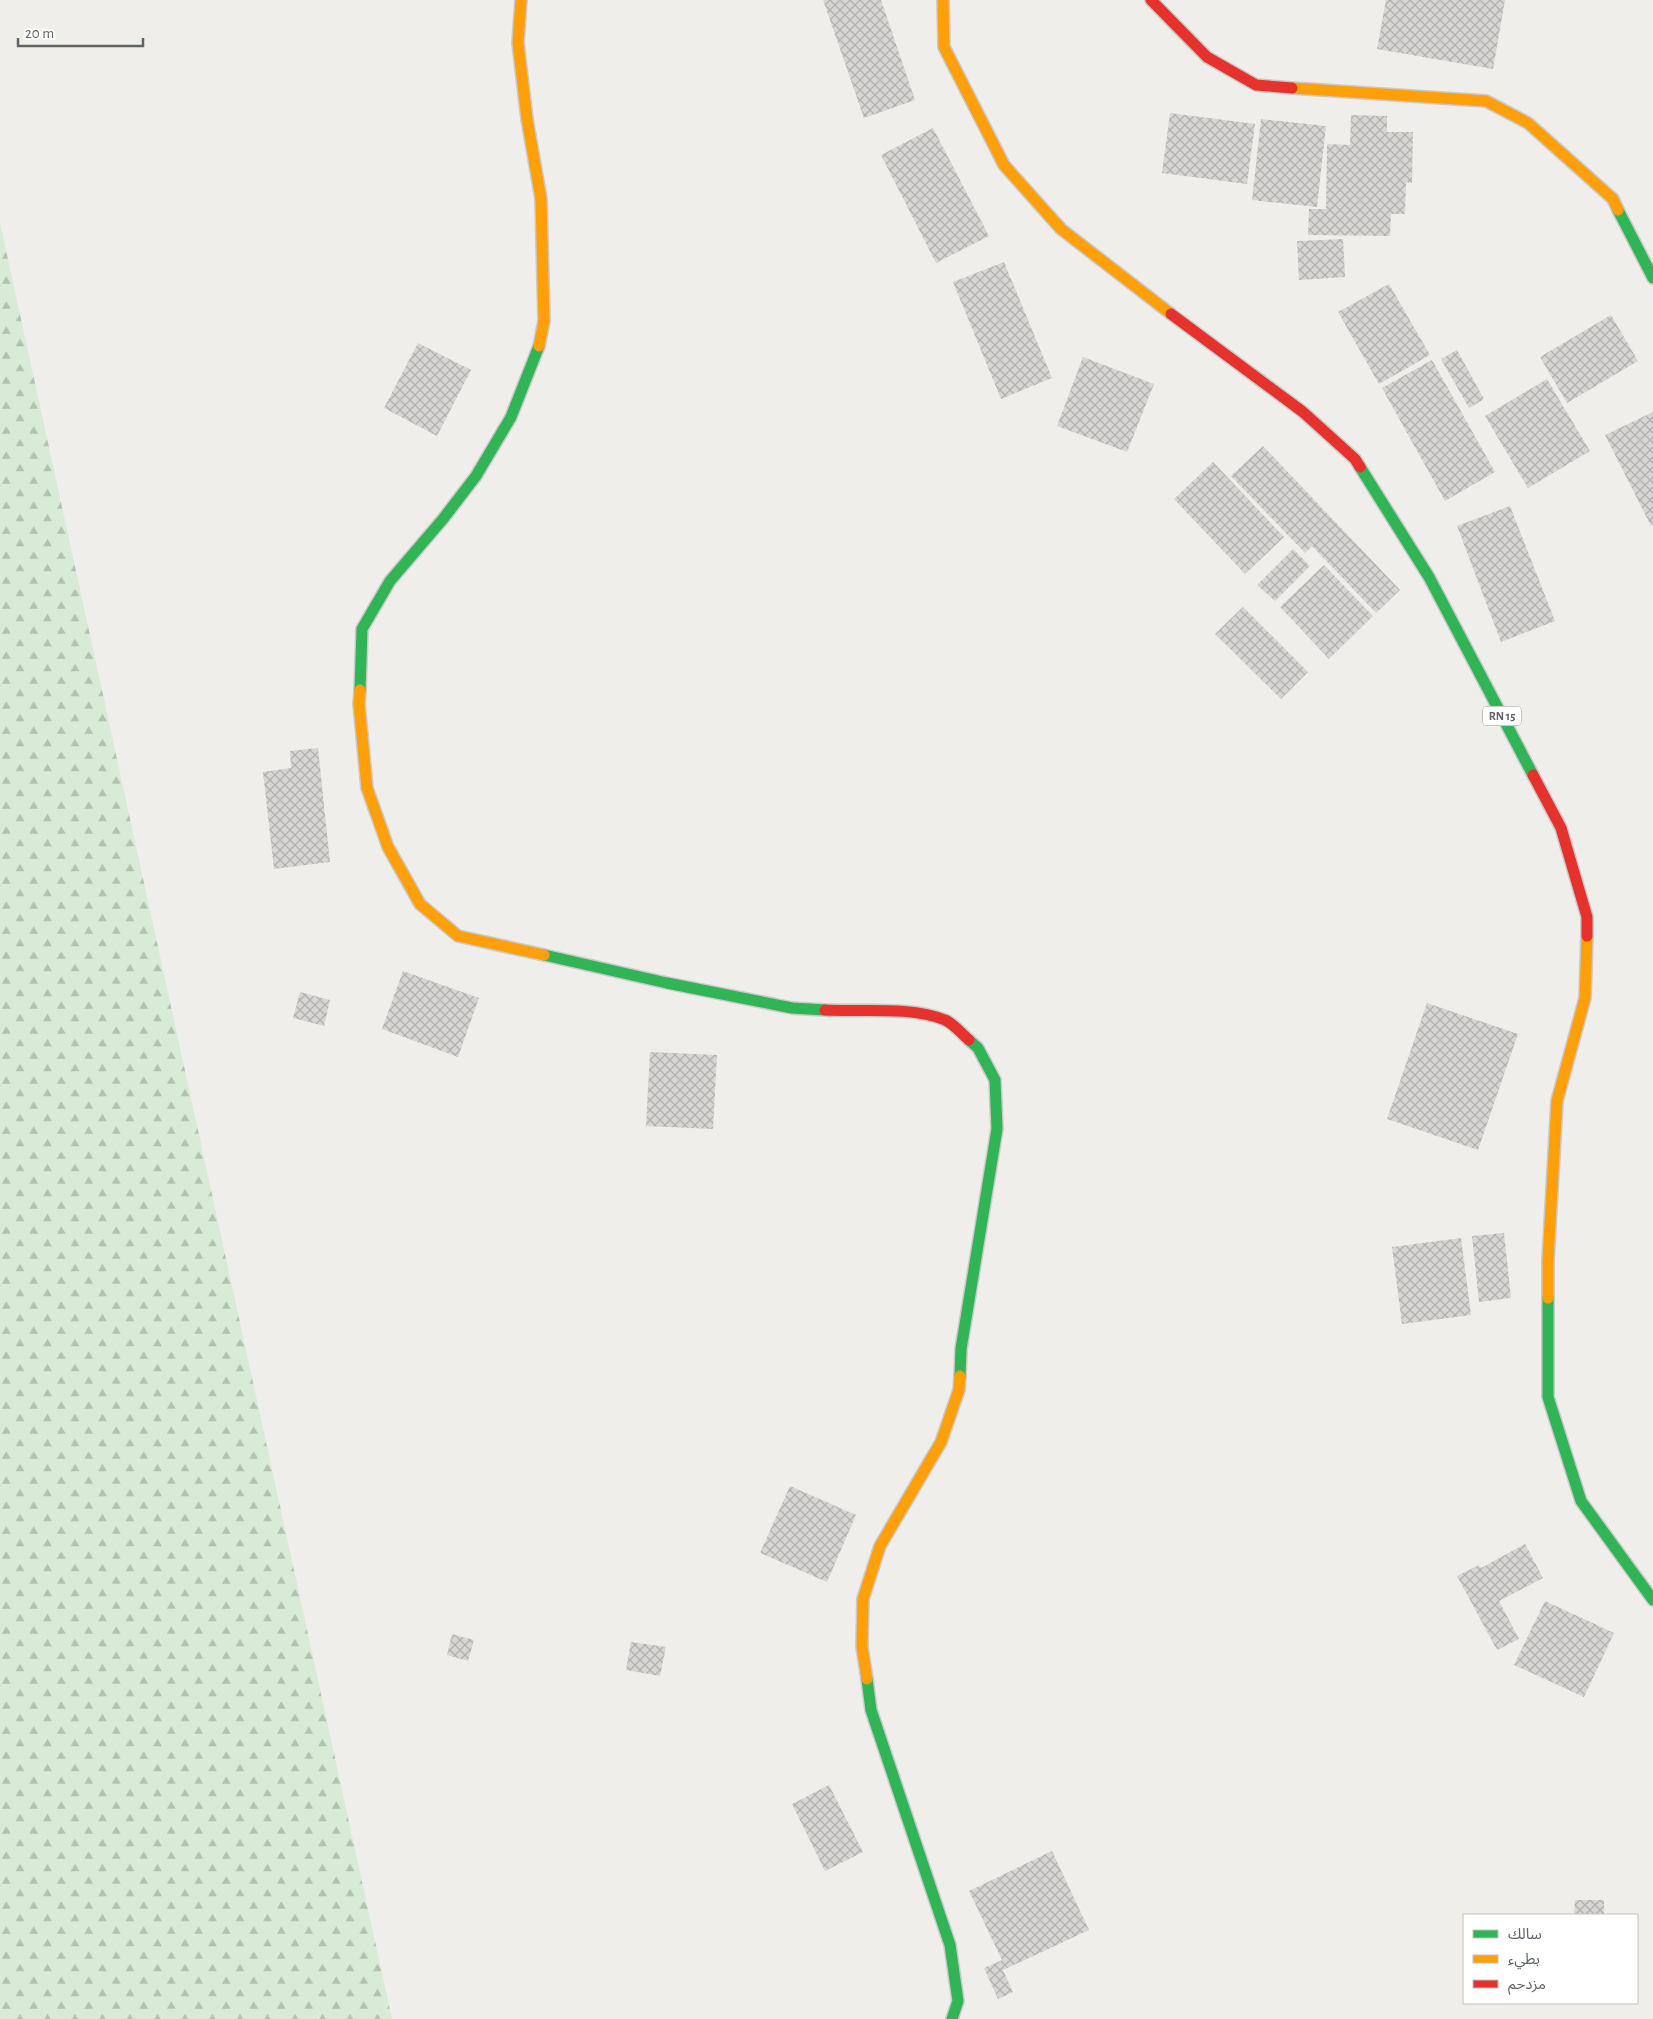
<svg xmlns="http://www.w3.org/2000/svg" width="1653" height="2019" viewBox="0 0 1653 2019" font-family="'Alegreya Sans','Noto Sans Arabic',sans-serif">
  <defs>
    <pattern id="forest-firs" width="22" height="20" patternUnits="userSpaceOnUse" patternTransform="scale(1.25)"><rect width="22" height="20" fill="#d8ebd6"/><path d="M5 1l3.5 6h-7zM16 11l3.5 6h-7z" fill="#b2c2b1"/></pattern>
    <pattern id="building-cross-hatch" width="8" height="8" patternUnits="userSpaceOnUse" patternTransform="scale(1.25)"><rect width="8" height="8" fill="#d6d5d3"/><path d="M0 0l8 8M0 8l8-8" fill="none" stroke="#b1b0af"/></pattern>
  </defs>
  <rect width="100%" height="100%" fill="#efeeea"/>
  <!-- forest -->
  <polygon fill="url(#forest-firs)" points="0,223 392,2019 0,2019"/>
  <!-- building -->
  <g fill="url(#building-cross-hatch)">
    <polygon points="823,0 881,0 915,100 864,118"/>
    <polygon points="1386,0 1505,0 1493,69 1377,49"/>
    <polygon points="1170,113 1255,124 1247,184 1162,173"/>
    <polygon points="1351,115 1387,116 1387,132 1413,132 1412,183 1406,182 1405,214 1391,214 1390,236 1308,235 1309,209 1326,209 1327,144 1350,145"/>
    <polygon points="1261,119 1326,126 1317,207 1252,200"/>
    <polygon points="933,128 989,236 936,263 881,155"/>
    <polygon points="1343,239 1345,277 1299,280 1297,241"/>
    <polygon points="1004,262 1052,378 1001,399 953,282"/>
    <polygon points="1389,284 1430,355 1379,384 1338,312"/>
    <polygon points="1611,315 1638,361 1567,403 1540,357"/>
    <polygon points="418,343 471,370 437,436 384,408"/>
    <polygon points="1457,350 1484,399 1469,408 1441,359"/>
    <polygon points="1083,357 1154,384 1127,452 1057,426"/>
    <polygon points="1432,360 1495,472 1445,501 1382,388"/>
    <polygon points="1547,379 1590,451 1528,488 1485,416"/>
    <polygon points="1653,412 1653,525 1651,526 1605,435"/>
    <polygon points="1263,446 1400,590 1376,613 1312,546 1305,553 1231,476"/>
    <polygon points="1213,462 1284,537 1245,574 1174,499"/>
    <polygon points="1510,506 1555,621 1501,642 1457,526"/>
    <polygon points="1293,549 1310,566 1275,601 1257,585"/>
    <polygon points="1324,565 1373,616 1329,659 1280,607"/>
    <polygon points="1243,607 1308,672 1281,699 1215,634"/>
    <polygon points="318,748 330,862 274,869 263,772 291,768 290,751"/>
    <polygon points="403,971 479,998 458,1057 382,1029"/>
    <polygon points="300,992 330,1000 324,1026 293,1018"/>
    <polygon points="1427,1003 1518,1034 1478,1150 1387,1119"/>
    <polygon points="650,1052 717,1055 713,1129 646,1126"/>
    <polygon points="1504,1233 1511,1298 1479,1302 1472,1236"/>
    <polygon points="1461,1238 1471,1315 1402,1324 1392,1247"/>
    <polygon points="790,1486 856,1515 827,1582 760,1553"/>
    <polygon points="1525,1544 1543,1578 1499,1601 1519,1639 1497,1650 1457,1576 1479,1565 1481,1568"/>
    <polygon points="1545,1601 1614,1633 1584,1697 1514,1665"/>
    <polygon points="452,1634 474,1640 468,1661 447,1655"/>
    <polygon points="631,1642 666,1647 660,1676 626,1670"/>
    <polygon points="829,1785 863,1852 825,1871 792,1804"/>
    <polygon points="1052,1851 1089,1930 1003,1970 1013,1992 998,1999 984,1968 1002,1960 969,1891"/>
    <polygon points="1575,1900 1604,1900 1604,1915 1574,1915"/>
  </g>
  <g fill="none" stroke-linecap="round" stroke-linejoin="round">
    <!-- fast casing -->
    <g stroke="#cacacb" stroke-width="14">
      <g id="fast">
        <polyline points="1618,210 1653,278"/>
        <polyline points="1360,467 1429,577 1533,775"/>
        <polyline points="360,690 362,629 390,581 443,519 476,476 511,417 539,346"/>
        <polyline points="544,955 667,983 792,1008 825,1010"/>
        <polyline points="1548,1298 1548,1397 1581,1501 1653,1600"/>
        <polyline points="960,1376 961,1349 997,1129 995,1080 978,1048 969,1040"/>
        <polyline points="867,1679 871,1710 950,1945 958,2001 952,2019"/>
      </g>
    </g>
    <!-- slow casing -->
    <g stroke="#cacacb" stroke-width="14">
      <g id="slow">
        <polyline points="521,0 518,43 527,119 541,199 544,321 539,346"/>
        <polyline points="943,0 944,47 1004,165 1061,229 1171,314"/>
        <polyline points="1292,88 1486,101 1528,123 1613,199 1618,210"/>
        <polyline points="360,690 359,704 367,788 388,847 420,904 458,936 544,955"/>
        <polyline points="1548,1298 1548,1260 1557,1101 1585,998 1587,936"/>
        <polyline points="867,1679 862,1647 863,1599 880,1546 941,1442 959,1390 960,1376"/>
      </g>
    </g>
    <!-- jam casing -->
    <g stroke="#cacacb" stroke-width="14">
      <g id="jam">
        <polyline points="1151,0 1207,57 1256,85 1292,88"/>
        <polyline points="1171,314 1303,412 1355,459 1360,467"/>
        <polyline points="1533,775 1561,828 1587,917 1587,936"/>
        <path d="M825,1010C862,1012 911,1006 945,1020C953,1023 962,1034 969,1040"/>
      </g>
    </g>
    <!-- fast -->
    <use href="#fast" stroke="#30b455" stroke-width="11"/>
    <!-- slow -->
    <use href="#slow" stroke="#ff9f0a" stroke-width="11"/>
    <!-- jam -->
    <use href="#jam" stroke="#e5322d" stroke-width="11"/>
  </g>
  <g text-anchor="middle" stroke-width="4" stroke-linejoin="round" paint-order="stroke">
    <!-- shield labels -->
    <rect fill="#fff" stroke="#8f9295" stroke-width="1" x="1483" y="706.5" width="38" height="19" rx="4"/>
    <g font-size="12" font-weight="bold" fill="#5f6368">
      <text x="1502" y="720">RN 15</text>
    </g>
  </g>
  <!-- legend -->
  <rect x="1463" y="1914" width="175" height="90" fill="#ffffff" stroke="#bfc1c3"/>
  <rect x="1473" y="1930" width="25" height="8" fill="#30b455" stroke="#bfc1c3"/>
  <text x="1508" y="1939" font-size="15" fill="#5f6368">سالك</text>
  <rect x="1473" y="1955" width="25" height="8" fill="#ff9f0a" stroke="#bfc1c3"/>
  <text x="1508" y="1964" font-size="15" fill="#5f6368">بطيء</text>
  <rect x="1473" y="1980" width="25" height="8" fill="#e5322d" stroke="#bfc1c3"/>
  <text x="1508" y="1989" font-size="15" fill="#5f6368">مزدحم</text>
  <!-- scale -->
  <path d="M18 38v8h125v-8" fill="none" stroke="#5f6368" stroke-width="2.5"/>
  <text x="25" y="38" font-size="15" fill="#5f6368" stroke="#ffffff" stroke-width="4" paint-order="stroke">20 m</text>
</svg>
